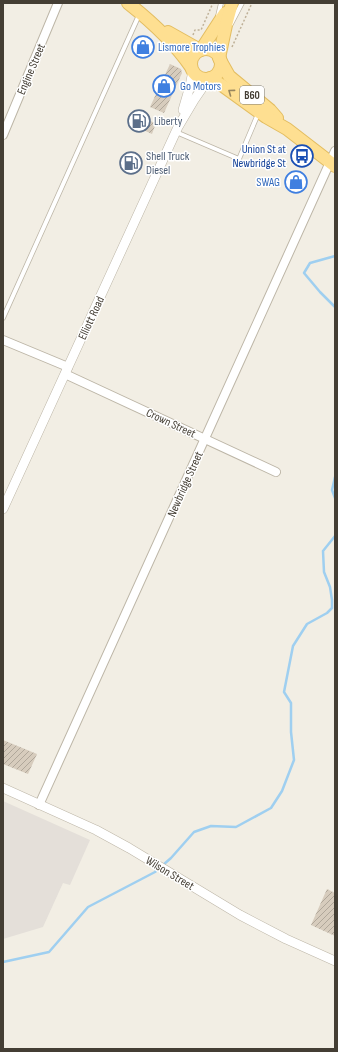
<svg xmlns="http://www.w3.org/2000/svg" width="338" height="1052" viewBox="0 0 338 1052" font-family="'Sofia Sans Condensed',sans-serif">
  <defs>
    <pattern id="building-hatch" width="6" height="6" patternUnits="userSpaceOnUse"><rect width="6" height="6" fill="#d7ccbd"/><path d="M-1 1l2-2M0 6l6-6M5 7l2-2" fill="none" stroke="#b0a79a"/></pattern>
  </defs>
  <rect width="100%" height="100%" fill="#f2eee4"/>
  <!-- industrial -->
  <polygon fill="#e4dfd9" points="3,801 90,840 70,885 63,883 43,927 3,939"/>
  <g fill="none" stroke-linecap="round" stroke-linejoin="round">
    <!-- stream -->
    <g stroke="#9fcff0" stroke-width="2.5">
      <polyline points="335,256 310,263 304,273 320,292 335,307"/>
      <polyline points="335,477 332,490 335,498"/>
      <polyline points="163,865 171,858 194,832 211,826 236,827 271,808 282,791 294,760 291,732 291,703 284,692 293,646 307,624 327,613 332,608 332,600 330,587 324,572 323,551 335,536"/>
      <polyline points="3,962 49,952 88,907 155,872 159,868"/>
    </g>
  </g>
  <!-- building -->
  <g fill="url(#building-hatch)">
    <polygon points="170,64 181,69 182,73 164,113 150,107"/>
    <polygon points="134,111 148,117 147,120 156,123 152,134 128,123"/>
    <polygon points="131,155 141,160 135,172 125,167"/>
    <polygon points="3,740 37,754 28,774 3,764"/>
    <polygon points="327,889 335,893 335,936 311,925"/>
  </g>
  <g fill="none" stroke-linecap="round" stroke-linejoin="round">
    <!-- service casing -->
    <g stroke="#bdb6a7" stroke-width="5.5">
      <g id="service">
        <polyline points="218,16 221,3"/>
        <polyline points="231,24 242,3"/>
        <polyline points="176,132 239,159 258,114"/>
        <polyline points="3,318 139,15"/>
      </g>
    </g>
    <!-- minor casing -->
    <g stroke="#bdb6a7" stroke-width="10">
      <g id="minor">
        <polyline points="3,135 58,3"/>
        <polyline points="3,340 68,367"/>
        <polyline points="65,374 276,472"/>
        <polyline points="39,805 335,151"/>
      </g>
    </g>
    <!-- tertiary casing -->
    <g stroke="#bdb6a7" stroke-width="10">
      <g id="tertiary">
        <polyline points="183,110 190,86 193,71"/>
        <polyline points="3,509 178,127 194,100 209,78"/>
        <polyline points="3,788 96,830 129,848 240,915 286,939 335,961"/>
      </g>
    </g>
    <!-- primary casing -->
    <g stroke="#e3bd61" stroke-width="14">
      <g id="primary">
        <path d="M128,3C152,22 174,42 191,67"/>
        <polyline points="168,32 200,50"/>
        <circle cx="206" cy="64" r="15"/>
        <polyline points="201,50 225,13"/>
        <polyline points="219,58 226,25 232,3"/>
        <polyline points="220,60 229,76 270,110 277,118"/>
        <polyline points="210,78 223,86 266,117 287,129 335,166"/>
      </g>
    </g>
    <!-- path -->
    <g stroke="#bfb198" stroke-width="1.5" stroke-dasharray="2 2" stroke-linecap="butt">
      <polyline points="193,35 195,30 201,30 213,3"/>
      <polyline points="232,47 252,3"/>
    </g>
    <!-- service -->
    <use href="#service" stroke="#fff" stroke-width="4"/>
    <!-- minor -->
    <use href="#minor" stroke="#fff" stroke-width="8"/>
    <!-- tertiary -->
    <use href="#tertiary" stroke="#fff" stroke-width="9"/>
    <!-- primary -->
    <use href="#primary" stroke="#fedf91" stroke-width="12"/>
  </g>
  <!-- one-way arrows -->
  <defs><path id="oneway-chevron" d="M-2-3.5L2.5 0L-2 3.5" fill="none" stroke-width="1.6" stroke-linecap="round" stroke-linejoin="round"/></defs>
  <use stroke="#98865e" href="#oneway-chevron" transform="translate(231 92) rotate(-144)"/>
  <!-- icons -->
  <defs>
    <g id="shop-ring" transform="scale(1.15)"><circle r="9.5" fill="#fff" stroke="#3f7fe0" stroke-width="1.5"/><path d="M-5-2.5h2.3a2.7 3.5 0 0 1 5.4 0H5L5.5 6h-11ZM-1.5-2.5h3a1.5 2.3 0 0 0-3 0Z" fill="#3f7fe0"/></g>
    <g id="fuel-ring" transform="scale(1.15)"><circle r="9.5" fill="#fff" stroke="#5c6f8a" stroke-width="1.5"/><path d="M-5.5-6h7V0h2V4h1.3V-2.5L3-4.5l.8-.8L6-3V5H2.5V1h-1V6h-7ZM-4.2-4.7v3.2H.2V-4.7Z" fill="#5c6f8a"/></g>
    <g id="bus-ring" transform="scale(1.15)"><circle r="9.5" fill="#fff" stroke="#1a4fb4" stroke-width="1.5"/><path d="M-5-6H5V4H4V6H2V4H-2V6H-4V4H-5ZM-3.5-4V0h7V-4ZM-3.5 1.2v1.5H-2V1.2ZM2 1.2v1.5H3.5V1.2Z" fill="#1a4fb4"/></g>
  </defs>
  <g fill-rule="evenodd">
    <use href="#shop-ring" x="143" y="47"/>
    <use href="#shop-ring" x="164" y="86"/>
    <use href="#fuel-ring" x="139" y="121"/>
    <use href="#bus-ring" x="302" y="156"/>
    <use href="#fuel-ring" x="131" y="163"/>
    <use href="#shop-ring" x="296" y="182"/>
  </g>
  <g text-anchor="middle" stroke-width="3" stroke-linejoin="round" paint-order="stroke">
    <!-- shield labels -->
    <rect fill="#fff" stroke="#7c7871" stroke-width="1" x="240" y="86" width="24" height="18" rx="3"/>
    <g font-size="11" font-weight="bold" fill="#443e34">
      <text x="252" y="99">B60</text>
    </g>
    <!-- shop labels -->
    <g font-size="12" fill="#366cbe" stroke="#fff" text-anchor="start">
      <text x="158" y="51">Lismore Trophies</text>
      <text x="180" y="90">Go Motors</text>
      <text x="280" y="186" text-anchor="end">SWAG</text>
    </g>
    <!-- street labels -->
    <g font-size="12" fill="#443e34" stroke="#fff">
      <text transform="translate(31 69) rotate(-67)" y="4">Engine Street</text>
      <text transform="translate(91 318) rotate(-65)" y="4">Elliott Road</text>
      <text transform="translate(171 423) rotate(25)" y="4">Crown Street</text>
      <text transform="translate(185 484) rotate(-66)" y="4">Newbridge Street</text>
      <text transform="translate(170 873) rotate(31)" y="4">Wilson Street</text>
    </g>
    <!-- service labels -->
    <g font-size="12" fill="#4e5e75" stroke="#fff" text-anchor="start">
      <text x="154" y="125">Liberty</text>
      <text x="146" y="160">Shell Truck<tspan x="146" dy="14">Diesel</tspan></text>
    </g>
    <!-- transit labels -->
    <g font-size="12" fill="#164399" stroke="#fff" text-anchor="end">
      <text x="286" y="153">Union St at<tspan x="286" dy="14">Newbridge St</tspan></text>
    </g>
  </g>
  <!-- border -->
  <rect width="338" height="1052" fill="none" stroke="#443e34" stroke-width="8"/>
</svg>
